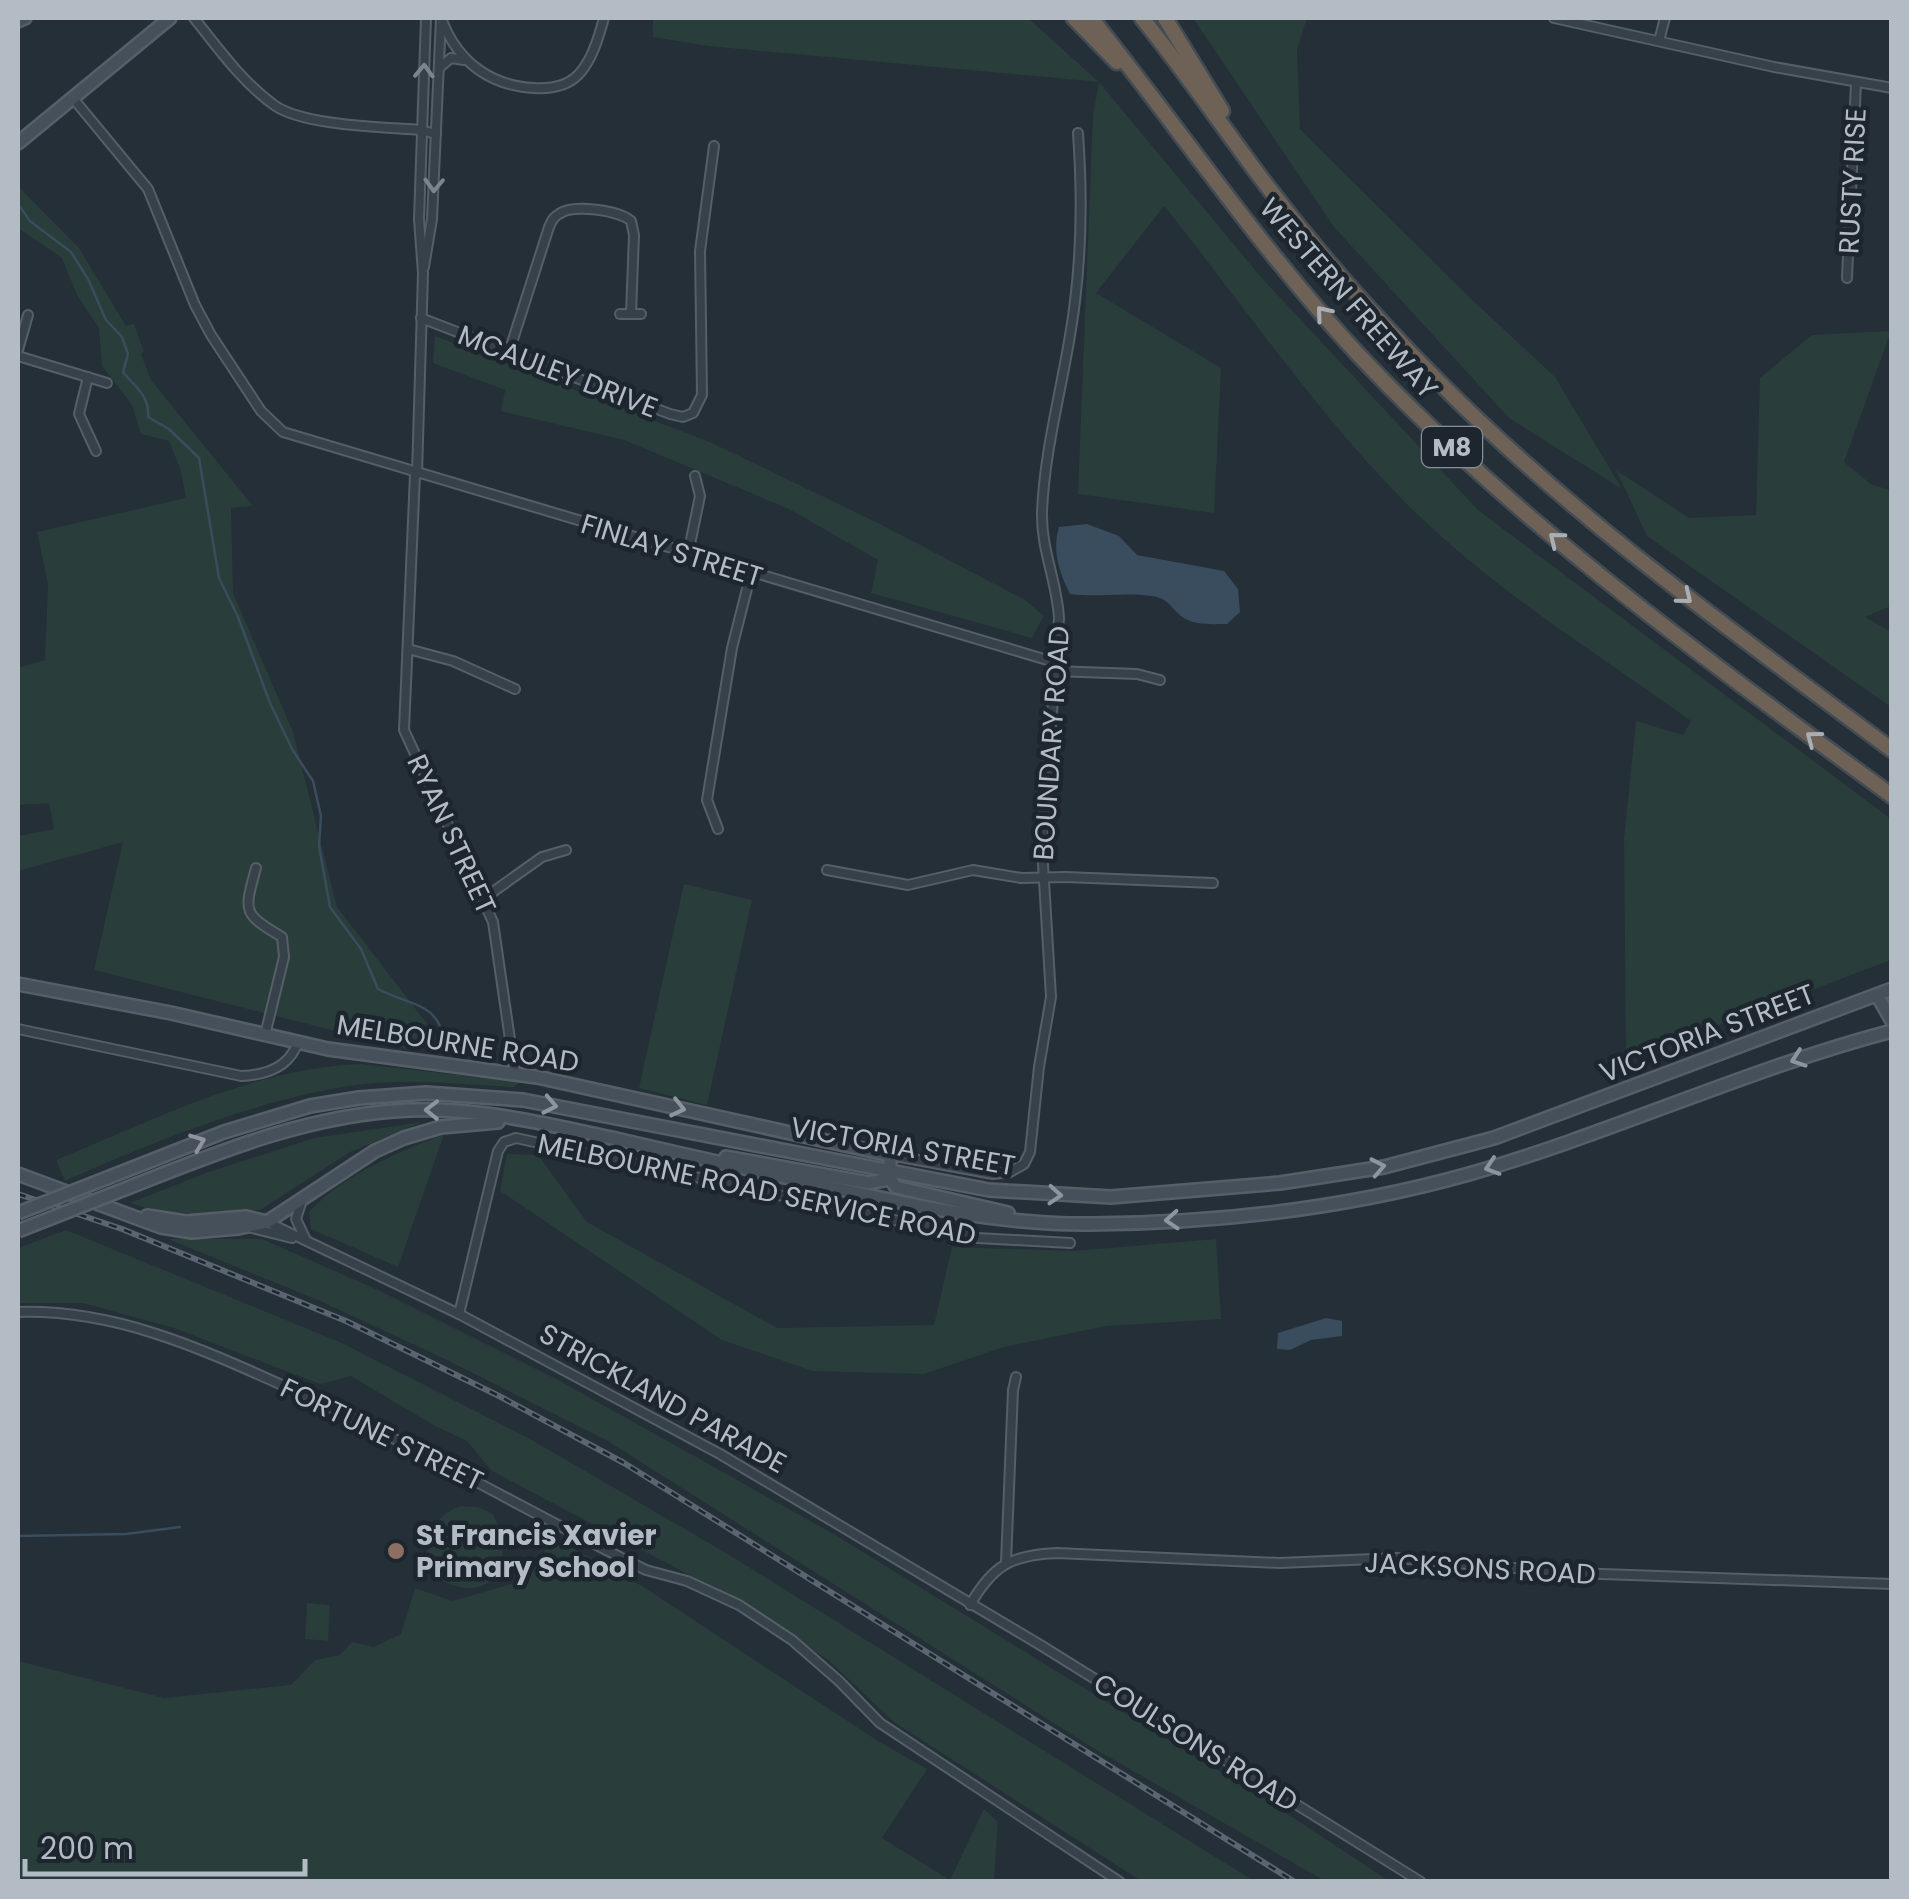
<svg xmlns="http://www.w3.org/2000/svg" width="1909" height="1899" viewBox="0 0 1909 1899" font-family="Poppins,sans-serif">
  <rect width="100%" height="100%" fill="#242f38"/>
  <!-- green -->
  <g fill="#293d3b">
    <path d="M653,18H1028L1099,82L1260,276L1478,510L1891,819V960L1626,1060L1624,839L1636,721L1683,735L1691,721C1593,650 1488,587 1403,500C1314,410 1243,304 1164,206L1096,293L1221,368L1214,513L1078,494L1093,115L1099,82L708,46L653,37Z"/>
    <polygon points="1193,18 1307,18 1297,49 1300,129 1467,295 1555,377 1622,489 1509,418 1334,227"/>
    <polygon points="18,186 79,248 126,326 134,324 144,352 141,354 151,380 253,506 231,508 233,593 293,732 337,907 442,1043 407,1049 94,970 123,842 18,871 18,836 54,829 49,803 18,805 18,668 45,660 48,584 37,532 186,498 181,471 169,441 141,434 132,405 102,366 99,328 77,295 62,258 18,228"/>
    <polygon points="1891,331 1844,462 1872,485 1891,490 1891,606 1865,617 1891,632 1891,707 1647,536 1616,470 1689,518 1756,515 1760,378 1812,335"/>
    <polygon points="435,336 712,443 880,524 1025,600 1044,616 1032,638 871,593 878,560 789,509 624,440 501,411 505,390 433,363"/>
    <polygon points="684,884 752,900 707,1105 639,1088"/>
    <path d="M361,1064L520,1082L514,1087C468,1085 421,1080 376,1083C280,1090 153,1142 65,1181L56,1160C154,1120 253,1068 361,1064Z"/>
    <polygon points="423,1122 350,1152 260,1210 205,1215 152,1210 130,1203 206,1173 314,1138"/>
    <path d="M444,1134L398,1267L311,1229L309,1212C346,1173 395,1154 444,1134Z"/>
    <polygon points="507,1154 538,1155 587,1222 777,1328 934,1325 952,1247 1074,1251 1216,1239 1221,1319 1106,1326 1004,1347 924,1374 813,1371 722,1340 500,1191"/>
    <polygon points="66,1230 342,1343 530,1439 726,1553 1254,1881 1141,1881 894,1722 827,1659 693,1577 492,1471 467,1441 435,1426 351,1376 320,1384 174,1328 83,1303 18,1303 18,1248"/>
    <polygon points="168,1239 262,1239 378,1290 560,1381 832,1533 1271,1803 1389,1881 1325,1881 1093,1748 606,1440 443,1358 320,1301"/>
    <path d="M460,1506L478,1507L493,1514C520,1567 487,1612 431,1574C422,1544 430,1518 460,1506Z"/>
    <polygon points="551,1536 642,1586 878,1741 927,1769 882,1838 950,1880 984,1809 998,1822 994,1881 18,1881 18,1661 164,1698 291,1685 315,1660 340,1655 352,1642 374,1647 401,1634 415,1588 452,1601 519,1582 538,1565"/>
    <polygon points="307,1603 330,1605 328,1641 305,1639"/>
  </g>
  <!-- water -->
  <g fill="#394d5e">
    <path d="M1087,524L1119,536L1137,555L1224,571L1238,589L1240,612L1227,624C1213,624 1193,626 1181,616C1172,609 1169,600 1157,597C1127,591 1100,598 1070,594C1059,572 1052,550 1059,527Z"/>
    <polygon points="1326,1318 1342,1321 1342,1336 1311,1340 1290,1350 1277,1349 1278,1333"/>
  </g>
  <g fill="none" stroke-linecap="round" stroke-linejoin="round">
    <!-- stream -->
    <g stroke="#394d5e" stroke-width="2.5">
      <path d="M18,204L30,221L71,252L88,279L106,320L122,337L128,354L123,372C135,387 150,396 148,417L169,429L199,458L219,578L238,617L270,703L292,749L313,781L321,816L319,846L330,907L361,949L378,989C409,1006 437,1000 445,1042"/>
      <polyline points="18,1536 126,1534 180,1527"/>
    </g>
    <!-- street casing -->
    <g stroke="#565f67" stroke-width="12">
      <g id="street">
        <path d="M194,18C218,48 242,82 274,105C303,126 385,127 421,130L436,134"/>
        <polyline points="1554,18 1774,67 1892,88"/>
        <path d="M443,23C459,63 492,86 534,88C550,89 566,87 578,75C592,61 599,36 604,18"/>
        <polyline points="1659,41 1665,18"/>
        <polyline points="439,68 451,58 464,60"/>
        <polyline points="72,97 148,189 195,305 211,335 261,411 283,432 1054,662"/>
        <polyline points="424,267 432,219 441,18"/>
        <polyline points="1847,278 1856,83"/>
        <polyline points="620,314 641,314"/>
        <polyline points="421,318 670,414 683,417 693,413 702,395 700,251 714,146"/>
        <polyline points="18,350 28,315"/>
        <path d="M509,352L549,227C552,221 553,217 559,214C573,204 619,210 631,221L634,235L631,314"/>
        <polyline points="18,356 107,383"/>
        <polyline points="88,377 79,414 96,451"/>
        <polyline points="415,474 404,730 493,922 515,1074"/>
        <polyline points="417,474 423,273 419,219 426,18"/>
        <polyline points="688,554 700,496 695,476"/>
        <polyline points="408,649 453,661 515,689"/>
        <polyline points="1054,671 1137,674 1160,680"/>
        <polyline points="718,829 707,800 732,648 751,573"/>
        <path d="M256,868C244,912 242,913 282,937L284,957L265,1035"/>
        <polyline points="827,870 908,885 973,870 1021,878 1066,877 1213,883"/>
        <polyline points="483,899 542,857 566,850"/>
        <path d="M18,1029L241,1076C266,1075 289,1068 298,1042"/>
        <path d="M890,1155L993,1174L1010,1172L1024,1164L1030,1152L1039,1067L1051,997L1042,848L1059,618C1057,581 1041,550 1042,512C1045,440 1067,372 1075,301C1082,245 1082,189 1078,133"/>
        <polyline points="302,1200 296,1219 305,1238"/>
        <polyline points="267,1222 459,1314 720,1454 1042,1646 1421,1882"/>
        <polyline points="252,1228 292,1238"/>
        <path d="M18,1312C117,1309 204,1350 293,1390C414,1444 527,1512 646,1570L687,1581L739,1605L792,1640L839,1681L880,1723L1120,1882"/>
        <polyline points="459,1314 498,1151 504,1142 516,1138 977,1238 1070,1243"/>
        <polyline points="1006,1563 1013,1390 1016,1377"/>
        <path d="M970,1605C993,1565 1011,1555 1057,1553L1280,1563L1397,1558L1573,1573L1892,1584"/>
      </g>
    </g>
    <!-- secondary casing -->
    <g stroke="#565f67" stroke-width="16">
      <g id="secondary">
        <polyline points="18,21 25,18"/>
        <polyline points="18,143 170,18"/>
        <polyline points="18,984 171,1013 328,1049 537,1077 890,1155 890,1179 896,1187 1008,1213"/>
        <polyline points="1877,995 1892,1021"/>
        <polyline points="726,1157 869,1183 884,1180 889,1172"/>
        <polyline points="18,1174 161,1227 192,1232 238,1228 267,1222 375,1151 404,1138 441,1127 498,1122"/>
        <polyline points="107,1178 224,1132 310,1106 359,1098 426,1093 523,1100 989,1190 1111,1197 1280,1183 1384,1167 1494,1138 1892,989"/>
        <path d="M130,1187C221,1151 311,1114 410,1110C482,1107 555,1126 625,1141C693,1157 762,1172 830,1187C915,1206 1003,1225 1091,1224C1216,1223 1348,1208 1469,1174C1612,1133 1747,1069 1892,1031"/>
        <polyline points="147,1216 186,1222 246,1217 267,1222"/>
      </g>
    </g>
    <!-- highway casing -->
    <g stroke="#434c54" stroke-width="19">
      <g id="highway">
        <polyline points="1074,18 1117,62"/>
        <path d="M1091,18C1179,128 1259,247 1355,351C1514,521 1704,658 1892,796"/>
        <path d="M1142,18C1185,71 1223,128 1264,182C1317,252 1377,320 1439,382C1577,521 1735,633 1892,750"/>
        <polyline points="1165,18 1222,111"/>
      </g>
    </g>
    <!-- street -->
    <use href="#street" stroke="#374149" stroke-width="8"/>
    <!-- secondary -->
    <use href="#secondary" stroke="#46505b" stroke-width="11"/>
    <!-- highway -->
    <use href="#highway" stroke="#6e6155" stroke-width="14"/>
    <!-- rail casing -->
    <g stroke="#5a6570" stroke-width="6">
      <polyline id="rail" points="18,1194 122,1229 346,1321 499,1396 624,1463 1295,1882"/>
    </g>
    <!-- rail -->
    <use href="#rail" stroke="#1d262e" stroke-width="2.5" stroke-dasharray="8" stroke-linecap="butt"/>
    <!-- secondary-bridge casing -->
    <g stroke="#565f67" stroke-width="16" stroke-linecap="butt">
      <g id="secondary-bridge">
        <polyline points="18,1213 107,1178"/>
        <polyline points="18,1231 130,1187"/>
      </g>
    </g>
    <!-- secondary-bridge -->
    <use href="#secondary-bridge" stroke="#46505b" stroke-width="11"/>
  </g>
  <!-- one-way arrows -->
  <defs><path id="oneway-chevron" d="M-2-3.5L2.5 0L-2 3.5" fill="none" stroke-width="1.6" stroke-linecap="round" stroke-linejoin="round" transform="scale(2.5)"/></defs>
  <g stroke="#7b858d">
    <use href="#oneway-chevron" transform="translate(424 71) rotate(-88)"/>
    <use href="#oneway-chevron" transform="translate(434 185) rotate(92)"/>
  </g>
  <g stroke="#a9aeb4">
    <use href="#oneway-chevron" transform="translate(1323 313) rotate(-130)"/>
    <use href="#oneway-chevron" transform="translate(1556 539) rotate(-141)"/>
    <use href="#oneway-chevron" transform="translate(1685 597) rotate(39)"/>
    <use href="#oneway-chevron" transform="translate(1813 738) rotate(-143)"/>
  </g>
  <g stroke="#8d96a0">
    <use href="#oneway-chevron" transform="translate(1798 1059) rotate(161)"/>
    <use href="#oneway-chevron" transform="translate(550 1105) rotate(11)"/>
    <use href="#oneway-chevron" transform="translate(678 1108) rotate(13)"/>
    <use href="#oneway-chevron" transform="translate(432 1110) rotate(-179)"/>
    <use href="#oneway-chevron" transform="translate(198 1142) rotate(-21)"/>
    <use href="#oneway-chevron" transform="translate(1378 1167) rotate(-11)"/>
    <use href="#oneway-chevron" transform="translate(1492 1167) rotate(162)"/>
    <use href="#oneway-chevron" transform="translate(1055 1195) rotate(4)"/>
    <use href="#oneway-chevron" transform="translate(1172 1220) rotate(176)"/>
  </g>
  <!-- markers -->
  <circle fill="#8d6e63" stroke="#1d262e" stroke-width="4" cx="396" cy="1551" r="10"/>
  <g text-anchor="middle" stroke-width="9" stroke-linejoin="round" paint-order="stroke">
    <!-- shield labels -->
    <rect fill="#1d262e" stroke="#868f98" stroke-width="2.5" x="1422" y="427" width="60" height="40" rx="8"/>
    <g font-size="25" font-weight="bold" fill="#b3bcc5">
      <text x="1452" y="456">M8</text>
    </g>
    <!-- street labels -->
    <g font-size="28" fill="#b3bcc5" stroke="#1d262e">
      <text transform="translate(1852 181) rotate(-87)" y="10">RUSTY RISE</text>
      <text transform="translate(1349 298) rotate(49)" y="10">WESTERN FREEWAY</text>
      <text transform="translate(558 371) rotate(21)" y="10">MCAULEY DRIVE</text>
      <text transform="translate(672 550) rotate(17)" y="10">FINLAY STREET</text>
      <text transform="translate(1051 743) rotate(-86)" y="10">BOUNDARY ROAD</text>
      <text transform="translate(452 834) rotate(65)" y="10">RYAN STREET</text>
      <text transform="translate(1707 1033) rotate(-21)" y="10">VICTORIA STREET</text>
      <text transform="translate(458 1043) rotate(9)" y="10">MELBOURNE ROAD</text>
      <text transform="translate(903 1146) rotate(10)" y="10">VICTORIA STREET</text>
      <text transform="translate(757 1189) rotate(12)" y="10">MELBOURNE ROAD SERVICE ROAD</text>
      <text transform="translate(663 1398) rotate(29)" y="10">STRICKLAND PARADE</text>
      <text transform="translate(382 1434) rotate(26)" y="10">FORTUNE STREET</text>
      <text transform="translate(1480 1568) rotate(3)" y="10">JACKSONS ROAD</text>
      <text transform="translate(1196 1742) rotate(32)" y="10">COULSONS ROAD</text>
    </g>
    <!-- poi labels -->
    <g font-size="28" font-weight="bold" fill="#b3bcc5" stroke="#1d262e" text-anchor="start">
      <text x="416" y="1545">St Francis Xavier<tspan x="416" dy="32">Primary School</tspan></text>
    </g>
  </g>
  <!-- border -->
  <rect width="1909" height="1899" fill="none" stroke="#b3bcc5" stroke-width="40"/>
  <!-- scale -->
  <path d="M25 1859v15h280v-15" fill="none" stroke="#b3bcc5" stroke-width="5"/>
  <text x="40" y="1859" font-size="30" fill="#b3bcc5" stroke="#1d262e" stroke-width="8" paint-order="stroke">200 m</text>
</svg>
